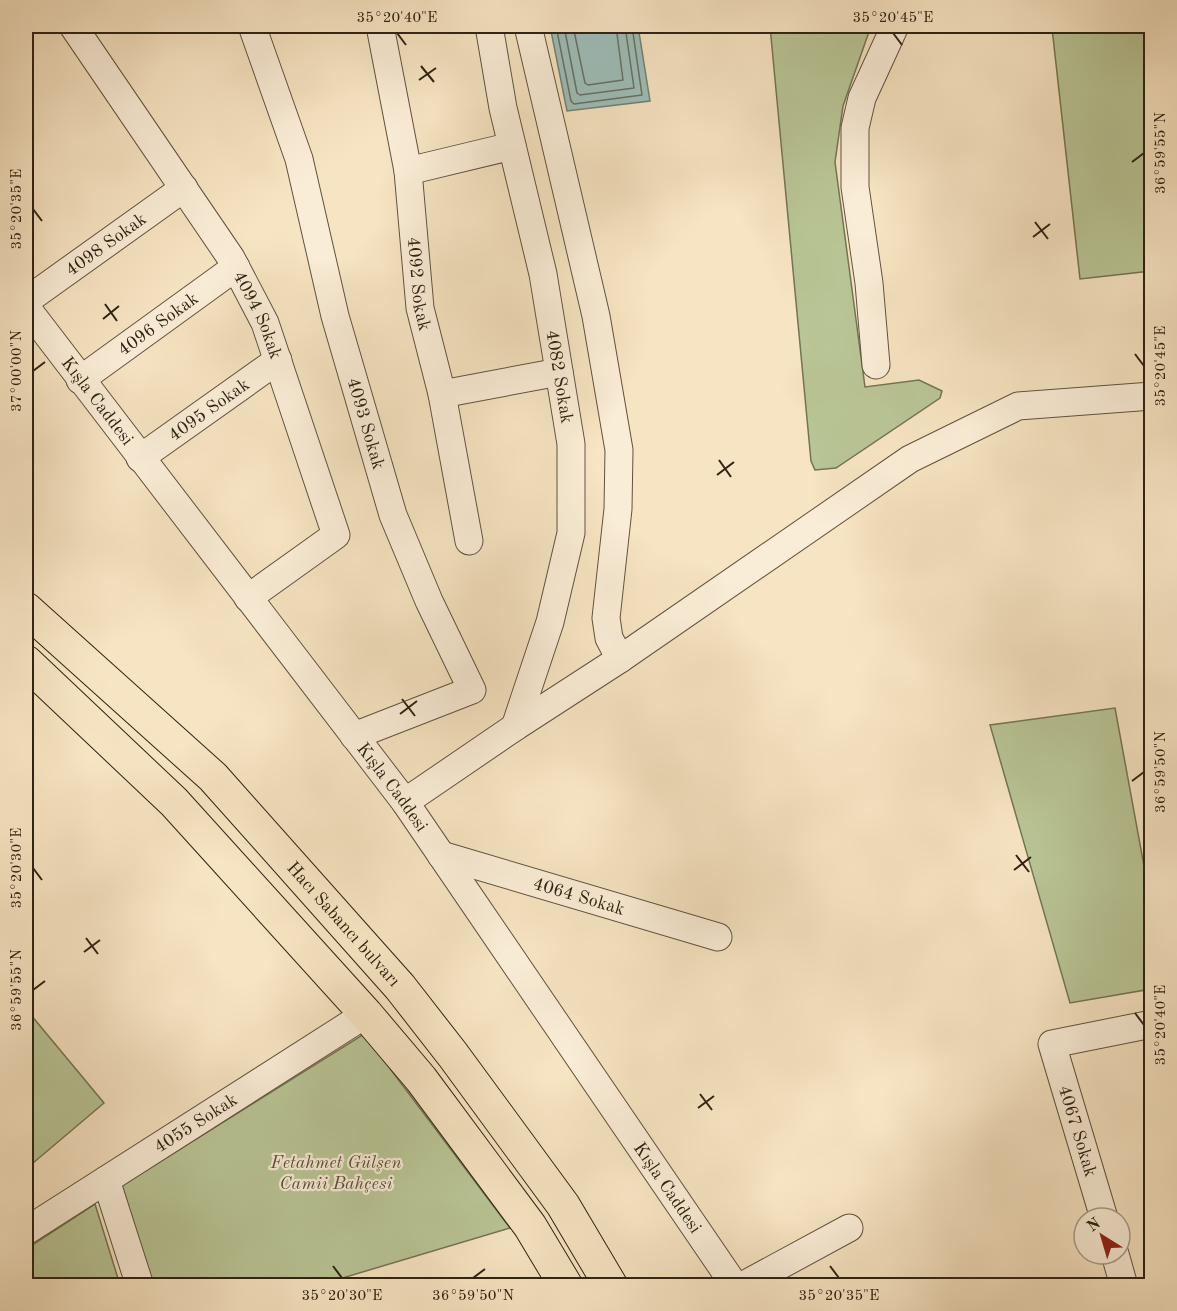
<svg xmlns="http://www.w3.org/2000/svg" width="1177" height="1311" viewBox="0 0 1177 1311" font-family="'Old Standard TT',serif">
  <rect width="100%" height="100%" fill="#f7e4c2"/>
  <filter id="stains"><feTurbulence type="fractalNoise" baseFrequency=".00333" numOctaves="4"/><feColorMatrix values="0 0 0 0 .2 0 0 0 0 .09 0 0 0 0 .02 0 0 0 .5 -.17"/></filter>
  <radialGradient id="worn" r=".72"><stop offset=".6" stop-color="#630" stop-opacity="0"/><stop offset="1" stop-color="#630" stop-opacity=".3"/></radialGradient>
  <!-- green -->
  <g fill="#b9c596" stroke="#747454" stroke-width="1.5">
    <polygon points="770,26 871,26 843,106 835,162 865,387 919,380 942,391 940,398 836,468 815,470 811,461"/>
    <polygon points="1073,26 1151,26 1151,271 1080,279 1052,28"/>
    <polygon points="1115,708 1151,904 1151,989 1070,1003 990,725"/>
    <polygon points="26,1009 104,1103 26,1169"/>
    <polygon points="364,1034 510,1228 319,1285 153,1285 121,1186"/>
    <polygon points="95,1204 120,1285 26,1286 26,1249"/>
  </g>
  <!-- water -->
  <polygon fill="#9ebeb9" stroke="#718077" stroke-width="1.5" points="550,26 638,26 650,101 567,111"/>
  <g fill="none" stroke-linecap="round" stroke-linejoin="round">
    <!-- shore -->
    <g stroke="#667066" stroke-width="1.5">
      <polyline points="556,26 571,101 574,104 642,95 632,26"/>
      <polyline points="564,26 577,93 580,95 634,88 625,26"/>
      <polyline points="573,26 585,83 588,85 623,80 616,26"/>
    </g>
    <!-- minor casing -->
    <g stroke="#60523f" stroke-width="29">
      <g id="minor">
        <path id="s1" d="M73,26L231,258L265,323L336,535L248,598"/>
        <path id="s2" d="M252,26L299,159L335,316L393,515L429,601L472,690L354,736"/>
        <path id="s3" d="M380,26L408,171L420,308L442,394L469,541"/>
        <path id="s4" d="M489,26L503,108L543,274L571,444V533L550,622L515,727"/>
        <polyline points="528,26 596,316 619,450 618,509 606,618 609,638 620,659"/>
        <polyline points="408,171 512,146"/>
        <path id="s5" d="M26,301L184,188"/>
        <path id="s6" d="M26,307L405,802L735,1286"/>
        <polyline points="876,365 869,283 855,187 855,128 862,98 895,26"/>
        <path id="s7" d="M80,380L236,267"/>
        <polyline points="442,394 559,372"/>
        <path id="s8" d="M140,458L278,360"/>
        <polyline points="405,802 515,727 620,659 910,459 1018,406 1152,396"/>
        <path id="s9" d="M441,855L718,937"/>
        <polyline points="106,1180 140,1286"/>
        <polyline points="1104,1218 1052,1044 1152,1024"/>
        <path id="s10" d="M26,1231L366,1014"/>
        <polyline points="1115,1254 1124,1286"/>
        <polyline points="742,1286 849,1228"/>
      </g>
    </g>
    <!-- major casing -->
    <g stroke="#2e2213" stroke-width="35">
      <g id="major">
        <path id="s11" d="M26,609L213,777L400,987L453,1055L563,1205L611,1286"/>
        <polyline points="26,662 174,802 366,1014 421,1079 530,1226 566,1286"/>
      </g>
    </g>
    <!-- minor -->
    <use href="#minor" stroke="#faedd7" stroke-width="27"/>
    <!-- major -->
    <use href="#major" stroke="#f7e4c2" stroke-width="33"/>
  </g>
  <!-- ticks -->
  <path fill="none" stroke="#2e2213" stroke-width="2" d="M397,33L406,45M893,33L902,45M421,66L434,82M419,80L436,68M1132,162L1144,153M33,209L42,221M1035,222L1048,239M1033,237L1050,224M105,304L117,321M103,319L119,306M1135,354L1144,366M33,371L45,362M719,460L731,477M717,475L734,462M402,699L415,716M400,714L417,701M1132,781L1144,772M1016,855L1029,872M33,868L42,880M1014,870L1031,857M86,938L98,954M84,952L100,940M33,990L45,981M1135,1013L1144,1025M700,1094L712,1110M698,1108L714,1096M333,1266L342,1278M830,1266L839,1278M473,1278L485,1269"/>
  <g text-anchor="middle" stroke-width="4.5" stroke-linejoin="round" paint-order="stroke">
    <!-- street labels -->
    <g font-size="18" fill="#2e2213" stroke="#faedd7">
      <text dy="6" stroke="none"><textPath href="#s5" startOffset="98">4098 Sokak</textPath></text>
      <text dy="6" stroke="none"><textPath href="#s3" startOffset="261">4092 Sokak</textPath></text>
      <text dy="6" stroke="none"><textPath href="#s1" startOffset="344">4094 Sokak</textPath></text>
      <text dy="6" stroke="none"><textPath href="#s7" startOffset="96">4096 Sokak</textPath></text>
      <text dy="6" stroke="none"><textPath href="#s4" startOffset="358">4082 Sokak</textPath></text>
      <text dy="6" stroke="none"><textPath href="#s6" startOffset="118">Kışla Caddesi</textPath></text>
      <text dy="6" stroke="none"><textPath href="#s8" startOffset="84">4095 Sokak</textPath></text>
      <text dy="6" stroke="none"><textPath href="#s2" startOffset="414">4093 Sokak</textPath></text>
      <text dy="6" stroke="none"><textPath href="#s6" startOffset="604">Kışla Caddesi</textPath></text>
      <text dy="6" stroke="none"><textPath href="#s9" startOffset="144">4064 Sokak</textPath></text>
      <text dy="6" stroke="none"><textPath href="#s11" startOffset="448">Hacı Sabancı bulvarı</textPath></text>
      <text dy="6" stroke="none"><textPath href="#s10" startOffset="201">4055 Sokak</textPath></text>
      <text transform="translate(1078 1131) rotate(73)" y="6">4067 Sokak</text>
      <text dy="6" stroke="none"><textPath href="#s6" startOffset="1090">Kışla Caddesi</textPath></text>
    </g>
    <!-- park labels -->
    <g font-size="18" font-style="italic" fill="#58533a" stroke="#faedd7">
      <text x="336" y="1168">Fetahmet Gülşen<tspan x="336" dy="21">Camii Bahçesi</tspan></text>
    </g>
  </g>
  <!-- margin -->
  <rect width="1177" height="1311" fill="none" stroke="#f7e4c2" stroke-width="66"/>
  <!-- north arrow -->
  <g transform="translate(1102 1236) rotate(323)"><circle r="28" fill="#faedd7" stroke="#a89c89" stroke-width="1.5"/>
  <path d="M0-4.5L10 22L0 15L-10 22Z" fill="#8f2418"/>
  <text y="-9" font-size="16" font-weight="bold" text-anchor="middle" fill="#2e2213">N</text>
  </g>
  <rect x="33" y="33" width="1111" height="1245" fill="none" stroke="#2e2213" stroke-width="2"/>
  <g font-size="15" text-anchor="middle" fill="#2e2213">
    <text x="397" y="22">35°20'40"E</text>
    <text x="893" y="22">35°20'45"E</text>
    <text transform="translate(1160 153) rotate(-90)" y="5">36°59'55"N</text>
    <text transform="translate(16 209) rotate(-90)" y="5">35°20'35"E</text>
    <text transform="translate(1160 366) rotate(-90)" y="5">35°20'45"E</text>
    <text transform="translate(16 371) rotate(-90)" y="5">37°00'00"N</text>
    <text transform="translate(1160 772) rotate(-90)" y="5">36°59'50"N</text>
    <text transform="translate(16 868) rotate(-90)" y="5">35°20'30"E</text>
    <text transform="translate(16 990) rotate(-90)" y="5">36°59'55"N</text>
    <text transform="translate(1160 1025) rotate(-90)" y="5">35°20'40"E</text>
    <text x="342" y="1300">35°20'30"E</text>
    <text x="473" y="1300">36°59'50"N</text>
    <text x="839" y="1300">35°20'35"E</text>
  </g>
  <rect width="100%" height="100%" filter="url(#stains)"/>
  <rect width="100%" height="100%" fill="url(#worn)"/>
</svg>
